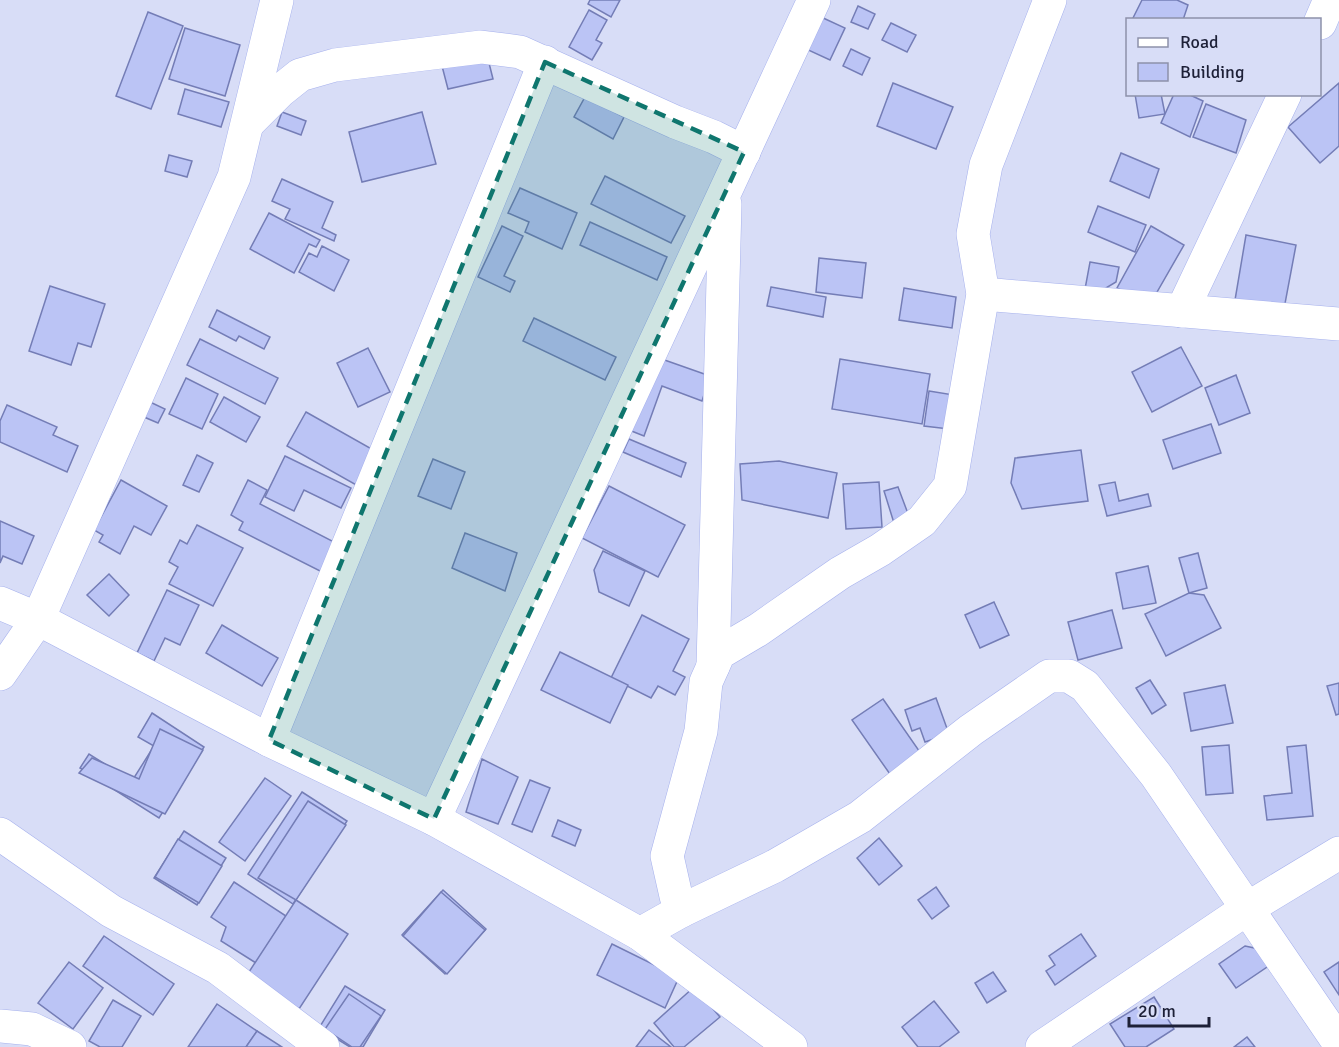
<svg xmlns="http://www.w3.org/2000/svg" width="1339" height="1047" viewBox="0 0 1339 1047" font-family="Signika,sans-serif">
  <rect width="100%" height="100%" fill="#d8ddf7"/>
  <!-- building -->
  <g fill="#bbc4f5" stroke="#747db6" stroke-width="1.5">
    <polygon points="590,0 620,0 611,17 588,4"/>
    <polygon points="1142,0 1177,0 1188,5 1183,20 1132,20"/>
    <polygon points="858,6 875,14 868,29 851,22"/>
    <polygon points="589,10 607,20 596,40 602,43 592,60 569,47"/>
    <polygon points="148,12 183,26 151,109 116,96"/>
    <polygon points="821,17 845,28 830,60 806,49"/>
    <polygon points="891,23 916,35 907,52 882,40"/>
    <polygon points="185,28 240,45 225,96 169,79"/>
    <polygon points="851,49 870,58 862,75 843,66"/>
    <polygon points="487,55 493,79 448,89 442,66"/>
    <polygon points="893,83 953,107 936,149 877,126"/>
    <polygon points="1339,83 1339,146 1320,163 1288,127"/>
    <polygon points="185,89 229,102 221,127 178,114"/>
    <polygon points="1135,94 1161,94 1165,114 1139,118"/>
    <polygon points="1174,94 1188,94 1203,101 1190,137 1161,123"/>
    <polygon points="585,97 624,117 613,139 574,117"/>
    <polygon points="1206,104 1246,120 1236,153 1193,137"/>
    <polygon points="282,112 306,121 301,135 277,126"/>
    <polygon points="422,112 436,164 362,182 349,132"/>
    <polygon points="1121,153 1159,169 1149,198 1110,181"/>
    <polygon points="169,155 192,161 187,177 165,171"/>
    <polygon points="605,176 685,216 671,243 591,204"/>
    <polygon points="282,179 333,202 322,228 336,235 334,241 285,219 290,209 272,201"/>
    <polygon points="520,188 577,213 562,249 525,232 529,222 508,213"/>
    <polygon points="1098,206 1146,225 1135,252 1088,232"/>
    <polygon points="269,213 320,240 316,247 309,244 294,273 250,249"/>
    <polygon points="590,222 667,257 657,280 580,245"/>
    <polygon points="502,226 523,236 504,276 515,281 510,292 478,277"/>
    <polygon points="1151,226 1184,245 1149,306 1117,288"/>
    <polygon points="1246,235 1296,245 1284,309 1235,300"/>
    <polygon points="322,246 349,260 334,291 299,272 309,253 317,257"/>
    <polygon points="819,258 866,263 862,298 816,292"/>
    <polygon points="1090,262 1119,267 1116,282 1101,291 1085,289"/>
    <polygon points="50,286 105,304 91,347 78,343 71,365 29,351"/>
    <polygon points="771,287 826,297 823,317 767,306"/>
    <polygon points="904,288 956,297 952,328 899,320"/>
    <polygon points="217,310 270,337 264,349 239,336 236,341 209,327"/>
    <polygon points="534,318 616,357 605,380 523,341"/>
    <polygon points="200,339 278,378 265,404 187,365"/>
    <polygon points="1181,347 1202,386 1152,412 1132,372"/>
    <polygon points="368,348 390,392 358,407 337,363"/>
    <polygon points="656,357 710,376 702,401 662,386 644,436 629,430"/>
    <polygon points="840,359 930,374 922,424 832,409"/>
    <polygon points="1236,375 1250,413 1219,425 1205,388"/>
    <polygon points="186,378 218,394 202,429 169,414"/>
    <polygon points="929,391 954,395 949,429 924,426"/>
    <polygon points="224,397 260,417 246,442 210,422"/>
    <polygon points="150,402 165,409 158,423 144,417"/>
    <polygon points="7,405 57,427 53,435 78,446 67,472 0,442 0,421"/>
    <polygon points="306,412 377,452 358,486 287,446"/>
    <polygon points="1211,424 1221,453 1173,469 1163,440"/>
    <polygon points="629,439 686,463 681,477 623,452"/>
    <polygon points="1081,450 1088,501 1022,509 1011,483 1015,458"/>
    <polygon points="197,455 213,463 199,492 183,485"/>
    <polygon points="285,456 351,488 341,508 304,490 294,511 265,497"/>
    <polygon points="433,459 465,472 451,509 418,496"/>
    <polygon points="779,461 837,473 828,518 742,500 740,464"/>
    <polygon points="121,480 167,506 151,535 134,526 120,554 99,542 103,535 94,530"/>
    <polygon points="248,480 267,490 260,504 338,544 324,573 239,530 243,522 231,515"/>
    <polygon points="879,482 882,527 846,529 843,484"/>
    <polygon points="1115,482 1119,501 1148,494 1151,506 1107,516 1099,485"/>
    <polygon points="609,486 685,525 658,577 582,538"/>
    <polygon points="898,487 910,519 894,523 884,491"/>
    <polygon points="0,521 34,536 22,564 3,556 0,563"/>
    <polygon points="197,525 243,548 213,606 169,584 178,567 169,562 180,540 187,544"/>
    <polygon points="465,533 517,553 505,591 452,568"/>
    <polygon points="603,551 645,571 629,606 599,592 594,570"/>
    <polygon points="1198,553 1207,588 1189,593 1179,558"/>
    <polygon points="1148,566 1156,603 1123,609 1116,573"/>
    <polygon points="109,574 129,595 109,616 87,595"/>
    <polygon points="167,590 199,605 180,645 165,638 154,661 137,653"/>
    <polygon points="1189,593 1204,595 1221,628 1166,656 1145,614"/>
    <polygon points="994,602 1009,635 980,648 965,615"/>
    <polygon points="1112,610 1122,648 1078,660 1068,622"/>
    <polygon points="642,615 689,639 673,671 685,677 675,695 658,686 651,698 611,678"/>
    <polygon points="222,625 278,658 262,686 206,653"/>
    <polygon points="560,652 628,685 610,723 541,690"/>
    <polygon points="1150,680 1166,705 1152,714 1136,688"/>
    <polygon points="1339,683 1339,714 1336,715 1327,686"/>
    <polygon points="1225,685 1233,723 1191,731 1184,693"/>
    <polygon points="936,698 949,734 925,742 920,728 912,731 905,710"/>
    <polygon points="883,699 922,755 892,777 852,720"/>
    <polygon points="152,713 204,747 159,818 80,768 89,754 132,781 154,746 138,737"/>
    <polygon points="160,729 203,750 165,814 79,773 92,758 139,779"/>
    <polygon points="1229,745 1233,793 1206,795 1202,747"/>
    <polygon points="1306,745 1313,816 1267,820 1264,796 1292,793 1287,747"/>
    <polygon points="482,759 518,777 498,824 466,812"/>
    <polygon points="265,778 291,796 245,861 219,842"/>
    <polygon points="530,780 550,788 532,832 512,824"/>
    <polygon points="302,792 347,821 293,904 248,874"/>
    <polygon points="308,801 346,825 296,900 258,878"/>
    <polygon points="558,820 581,830 575,846 552,836"/>
    <polygon points="184,831 226,858 197,905 154,878"/>
    <polygon points="879,838 902,866 879,885 857,858"/>
    <polygon points="178,839 222,866 199,903 155,877"/>
    <polygon points="234,882 286,916 256,963 221,941 226,927 211,917"/>
    <polygon points="936,887 949,906 932,919 918,900"/>
    <polygon points="443,890 486,929 445,974 402,935"/>
    <polygon points="441,892 485,930 447,974 403,936"/>
    <polygon points="296,900 348,934 299,1009 247,975"/>
    <polygon points="1081,934 1096,956 1055,985 1046,971 1055,965 1049,956"/>
    <polygon points="104,936 174,984 153,1015 83,966"/>
    <polygon points="612,944 679,977 665,1008 597,975"/>
    <polygon points="1245,946 1259,949 1270,965 1236,988 1219,964"/>
    <polygon points="69,962 103,988 73,1029 38,1003"/>
    <polygon points="1339,962 1339,995 1324,972"/>
    <polygon points="993,972 1006,991 987,1003 975,983"/>
    <polygon points="345,986 385,1010 363,1047 350,1047 319,1028"/>
    <polygon points="694,987 720,1017 684,1047 674,1047 654,1023"/>
    <polygon points="349,994 381,1016 360,1047 352,1047 325,1029"/>
    <polygon points="1154,997 1174,1029 1146,1047 1125,1047 1110,1024"/>
    <polygon points="113,1000 141,1016 122,1047 100,1047 89,1041"/>
    <polygon points="934,1001 959,1032 939,1047 918,1047 902,1027"/>
    <polygon points="217,1004 257,1031 246,1047 188,1047"/>
    <polygon points="649,1030 671,1047 636,1047"/>
    <polygon points="257,1031 282,1047 246,1047"/>
    <polygon points="1247,1037 1255,1047 1234,1047"/>
  </g>
  <g fill="none" stroke-linecap="round" stroke-linejoin="round">
    <!-- minor casing -->
    <g stroke="#a6b1ed" stroke-width="34">
      <g id="minor">
        <polyline points="1320,23 1329,2"/>
        <polyline points="248,123 280,91 300,75 335,65 481,47 520,52 675,122 714,137 744,152"/>
        <polyline points="983,294 1339,324"/>
        <polyline points="1182,311 1285,94"/>
        <polyline points="0,603 38,619 269,740 434,819 640,934 791,1047"/>
        <polyline points="713,666 725,204"/>
        <polyline points="0,674 38,619 234,177 277,0"/>
        <polyline points="269,740 545,62"/>
        <polyline points="434,819 814,0"/>
        <polyline points="0,834 111,911 218,968 323,1047"/>
        <polyline points="681,911 775,866 860,817 971,730 1049,676 1069,676 1085,686 1156,775 1339,1043"/>
        <polyline points="640,934 681,911 676,896 667,856 701,731 706,682 719,653 758,630 840,573 880,550 922,521 950,486 983,294 973,234 986,165 1050,0"/>
        <polyline points="0,1026 32,1029 70,1047"/>
        <polyline points="1042,1047 1248,908 1339,853"/>
      </g>
    </g>
    <!-- minor -->
    <use href="#minor" stroke="#fff" stroke-width="33"/>
  </g>
  <!-- marked area -->
  <path fill="#0f766e" fill-opacity="0.2" stroke="#0f766e" stroke-width="4.5" stroke-dasharray="12 8" stroke-linejoin="round" d="M545,62L744,152L434,819L269,740Z"/>
  <!-- legend -->
  <rect x="1126" y="18" width="195" height="78" fill="#d8ddf7" stroke="#8d91aa" stroke-width="1.5"/>
  <rect x="1138" y="38" width="30" height="9" fill="#ffffff" stroke="#8d91aa" stroke-width="1.5"/>
  <text x="1180" y="48" font-size="18" fill="#1d2037">Road</text>
  <rect x="1138" y="63" width="30" height="18" fill="#bbc4f5" stroke="#8d91aa" stroke-width="1.5"/>
  <text x="1180" y="78" font-size="18" fill="#1d2037">Building</text>
  <!-- scale -->
  <path d="M1129 1017v9h80v-9" fill="none" stroke="#1d2037" stroke-width="3"/>
  <text x="1138" y="1017" font-size="18" fill="#1d2037" stroke="#d8ddf7" stroke-width="4.5" paint-order="stroke">20 m</text>
</svg>
